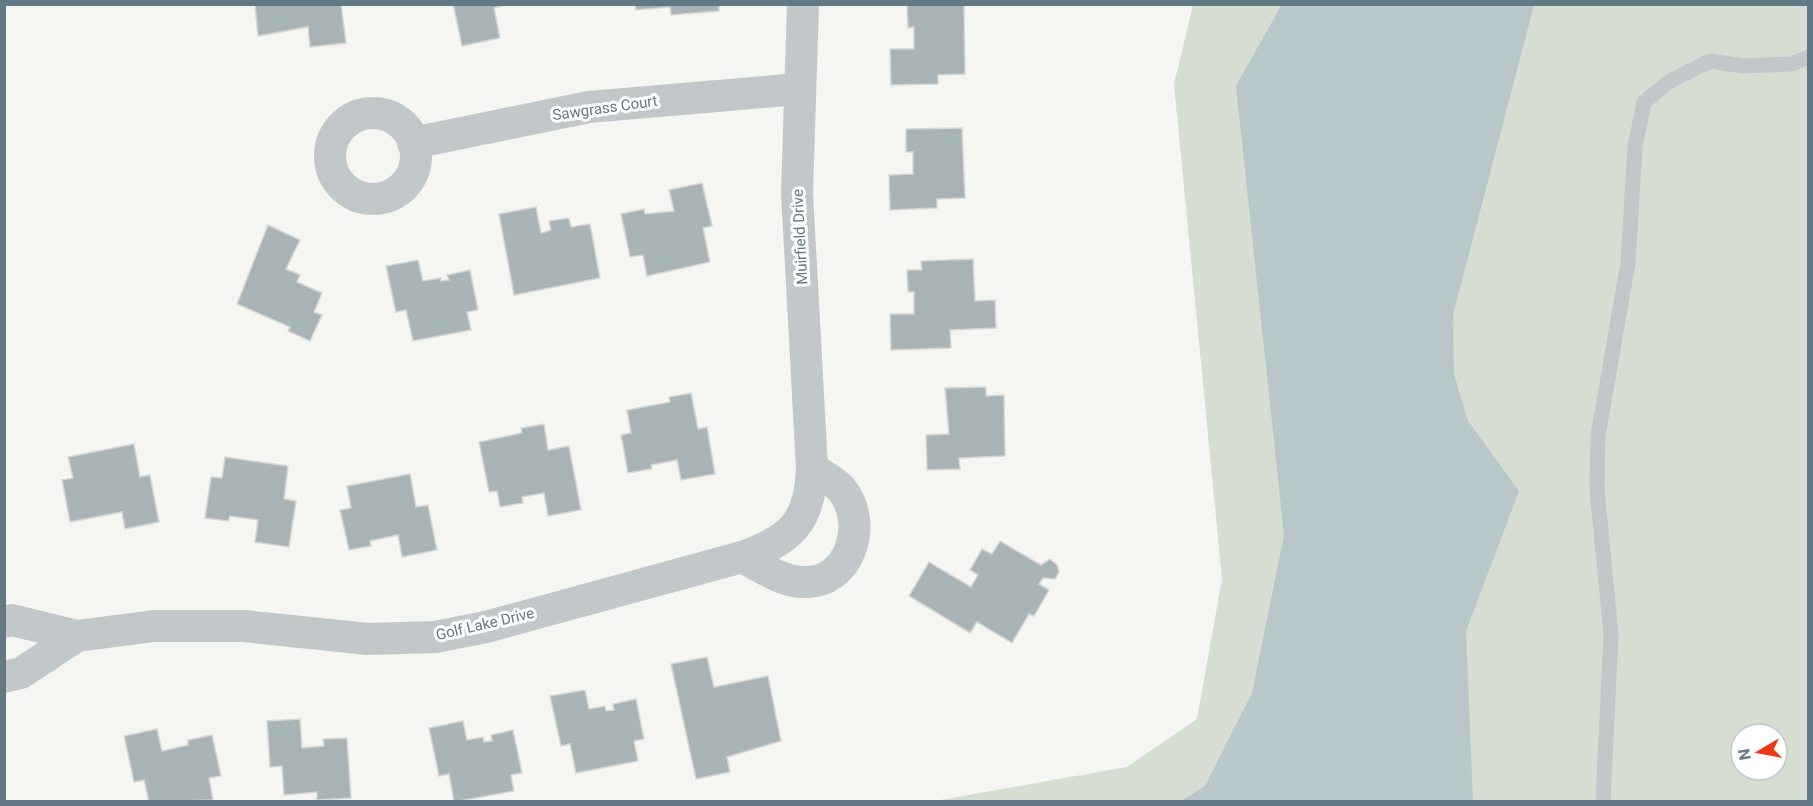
<svg xmlns="http://www.w3.org/2000/svg" width="1813" height="806" viewBox="0 0 1813 806" font-family="Roboto,sans-serif">
  <rect width="100%" height="100%" fill="#f5f5f1"/>
  <!-- green -->
  <path fill="#d6ddd1" fill-rule="evenodd" d="M1193,5H1808V801L929,802L1127,767L1197,719L1222,579L1174,84ZM1741,734H1777V770H1741Z"/>
  <!-- water -->
  <polygon fill="#b9c7cb" points="1282,4 1534,5 1453,315 1454,374 1468,421 1519,491 1466,631 1473,801 1181,801 1205,786 1252,693 1284,535 1236,86"/>
  <!-- building -->
  <g fill="#a8b3b6" stroke="#d6d6d4" stroke-width="1.5">
    <polygon points="341,4 346,43 310,47 308,27 258,36 255,5"/>
    <polygon points="453,4 509,4 494,8 500,38 462,46"/>
    <polygon points="635,4 719,4 719,11 671,15 670,7 636,10"/>
    <polygon points="907,4 964,4 965,74 938,75 938,84 891,85 890,49 914,49 914,27 908,28"/>
    <polygon points="962,128 965,198 937,199 937,208 890,210 889,175 913,174 913,152 906,152 906,129"/>
    <polygon points="702,183 712,226 703,228 710,262 647,276 643,255 630,257 621,214 644,209 645,214 674,211 669,190"/>
    <polygon points="536,207 541,233 551,230 549,221 569,218 571,227 590,224 600,278 514,295 499,214"/>
    <polygon points="268,225 300,240 286,269 300,275 297,282 322,293 314,312 322,315 310,341 288,331 290,327 237,304"/>
    <polygon points="973,259 975,301 995,300 996,328 950,330 951,348 891,350 890,314 914,314 914,292 908,292 907,270 922,270 921,261"/>
    <polygon points="418,260 423,281 441,278 441,281 449,280 447,275 470,270 478,310 467,312 471,330 413,341 406,310 396,312 386,266"/>
    <polygon points="986,387 986,396 1004,395 1005,456 959,458 960,469 927,470 926,435 949,434 945,388"/>
    <polygon points="691,393 698,429 707,427 715,474 681,480 677,460 651,465 652,469 628,473 621,435 631,433 627,410 670,402 669,397"/>
    <polygon points="544,424 548,450 569,446 581,510 548,516 544,493 522,497 523,503 500,507 497,491 489,492 479,442 522,433 521,428"/>
    <polygon points="134,444 140,477 150,475 159,522 125,529 122,512 70,522 62,480 73,478 68,457"/>
    <polygon points="225,457 288,466 284,499 296,501 289,547 255,542 258,520 230,516 228,521 205,518 211,477 222,478"/>
    <polygon points="410,474 416,507 428,505 437,550 402,557 398,535 370,541 371,546 349,550 340,510 351,508 347,486"/>
    <polygon points="1000,541 1041,565 1050,559 1057,565 1059,572 1055,579 1043,578 1039,584 1049,590 1034,616 1029,614 1012,643 977,622 970,633 909,596 929,562 971,587 978,575 970,570 982,549 992,554"/>
    <polygon points="707,657 714,687 768,676 781,741 727,757 730,772 696,779 671,664"/>
    <polygon points="585,690 589,709 605,706 606,711 614,710 613,704 636,699 644,739 634,741 638,761 576,773 570,744 561,746 550,696"/>
    <polygon points="300,719 302,748 324,746 323,739 347,738 351,798 317,800 317,792 284,795 282,766 270,767 267,721"/>
    <polygon points="463,721 467,740 483,737 484,742 492,741 491,735 513,730 522,773 511,775 514,791 454,802 449,774 439,776 429,728"/>
    <polygon points="157,729 162,751 188,745 188,740 212,735 221,776 209,778 213,800 149,802 144,780 134,782 124,736"/>
  </g>
  <g fill="none" stroke-linecap="round" stroke-linejoin="round">
    <!-- lane -->
    <polyline stroke="#c2c7c9" stroke-width="15" points="1603,802 1611,634 1597,490 1598,436 1628,263 1635,147 1644,102 1670,81 1710,61 1743,66 1792,64 1808,57"/>
    <!-- street -->
    <g stroke="#c2c7c9" stroke-width="32">
      <circle cx="373" cy="156" r="43"/>
      <polyline points="413,143 589,107 799,89"/>
      <path d="M742,557C760,566 780,581 802,582C850,585 869,524 842,490C835,481 821,475 812,468"/>
      <polyline points="4,622 12,620 77,636 21,673 4,677"/>
      <path d="M77,636L154,626H244L368,639L435,637L486,627L742,557C791,540 810,522 812,468L797,193L803,4"/>
    </g>
  </g>
  <g text-anchor="middle" stroke-width="6" stroke-linejoin="round" paint-order="stroke">
    <!-- street labels -->
    <g font-size="15" fill="#627884" stroke="#fff">
      <text transform="translate(605 108) rotate(-8)" y="5">Sawgrass Court</text>
      <text transform="translate(800 237) rotate(-93)" y="5">Muirfield Drive</text>
      <text transform="translate(485 624) rotate(-13)" y="5">Golf Lake Drive</text>
    </g>
  </g>
  <!-- border -->
  <rect width="1813" height="806" fill="none" stroke="#627884" stroke-width="12"/>
  <!-- north arrow -->
  <g transform="translate(1759 752) rotate(260)"><circle r="28" fill="#ffffff" stroke="#c0c9ce" stroke-width="1.5"/>
  <path d="M0-4.5L10 22L0 15L-10 22Z" fill="#ef3717"/>
  <text y="-9" font-size="16" font-weight="bold" text-anchor="middle" fill="#627884">N</text>
  </g>
</svg>
